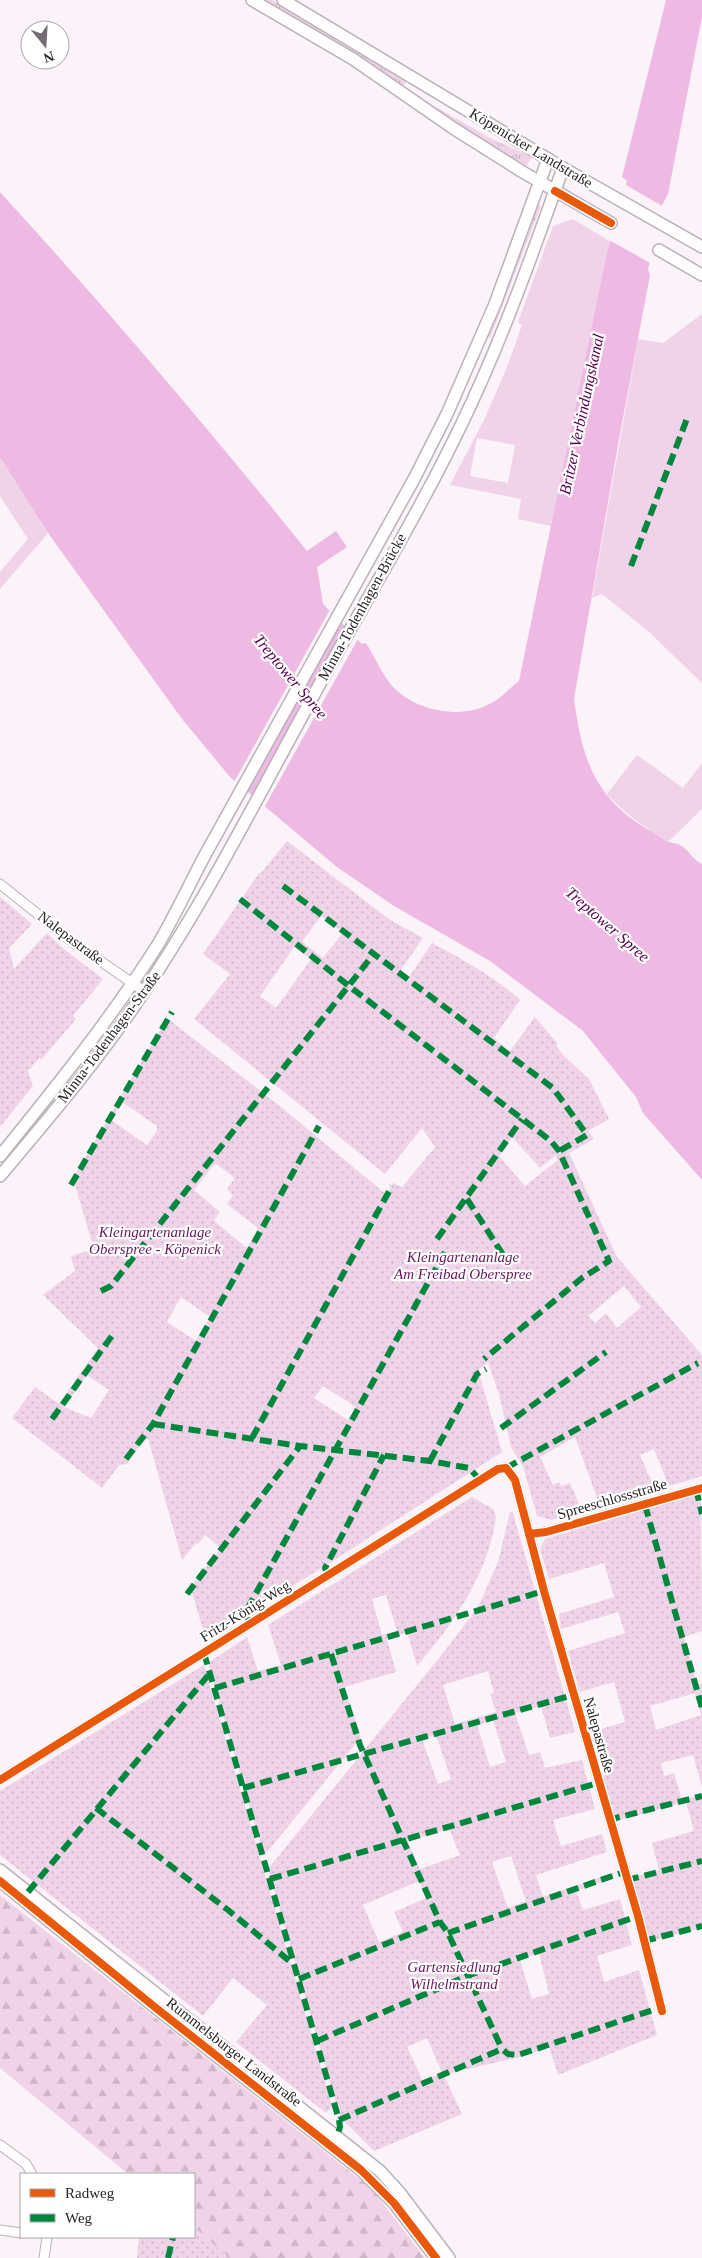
<svg xmlns="http://www.w3.org/2000/svg" width="702" height="2258" viewBox="0 0 702 2258" font-family="Georgia,serif">
  <defs>
    <pattern id="grass-tufts" width="24" height="20" patternUnits="userSpaceOnUse" patternTransform="scale(1.25)"><rect width="24" height="20" fill="#f0d3e9"/><path d="M3 7l-1-3M5 7V3M7 7l1-3M15 17l-1-3M17 17v-4M19 17l1-3" fill="none" stroke="#ceb5c8"/></pattern>
    <pattern id="forest-firs" width="22" height="20" patternUnits="userSpaceOnUse" patternTransform="scale(1.25)"><rect width="22" height="20" fill="#f0d3e9"/><path d="M5 1l3.5 6h-7zM16 11l3.5 6h-7z" fill="#ceb5c8"/></pattern>
    <pattern id="garden-dots" width="8" height="8" patternUnits="userSpaceOnUse" patternTransform="scale(1.25)"><rect width="8" height="8" fill="#f0d3e9"/><path d="M2 2h.1M6 6h.1" fill="none" stroke="#ceb5c8" stroke-width="1.8" stroke-linecap="round"/></pattern>
  </defs>
  <rect width="100%" height="100%" fill="#fcf2f9"/>
  <!-- grass -->
  <g fill="url(#grass-tufts)">
    <polygon points="266,0 272,0 406,82 403,86 357,55"/>
    <polygon points="436,107 490,138 532,157 526,167 436,109"/>
    <polygon points="538,204 541,206 490,338 486,337"/>
  </g>
  <!-- forest -->
  <polygon fill="url(#forest-firs)" points="0,1895 372,2189 425,2258 229,2258 194,2227 194,2174 128,2174 0,2068"/>
  <!-- park -->
  <g fill="#f0d3e9" fill-rule="evenodd">
    <path d="M573,219L611,242L606,257L551,526L518,519L521,499L450,485L484,420L507,367L522,325L518,322L553,226ZM477,438L515,445L508,483L470,476Z"/>
    <polygon points="702,314 702,683 648,631 602,594 592,598 638,339 663,343"/>
    <polygon points="0,457 48,533 0,589 0,572 28,539 0,496"/>
    <path d="M637,755L683,788L702,763V809L668,842C645,827 626,815 607,794Z"/>
  </g>
  <!-- garden -->
  <g fill="url(#garden-dots)" fill-rule="evenodd">
    <path d="M287,841L390,920L423,938L400,971L409,977L432,943C463,960 494,976 520,1000L494,1038L510,1051L535,1017L558,1044L556,1046L565,1057L589,1079L609,1119L588,1131L594,1139L569,1153L617,1257L702,1355V1476L669,1486L654,1449L640,1455L655,1490L600,1506L575,1437L540,1457L553,1485L559,1482L561,1486L570,1483L582,1511L551,1520L537,1516L523,1466L511,1447L499,1394L488,1362L478,1370L502,1452L325,1566L206,1639L189,1583L193,1584L221,1548L205,1535L198,1544L196,1543L182,1560L148,1438L138,1447L127,1464L119,1465L102,1488L12,1418L35,1387L59,1404L98,1348L43,1295L75,1271L71,1256L94,1249L73,1178L167,1018L281,1107L387,1195L393,1183L402,1187L435,1147L422,1128L385,1174L194,1019L230,974L203,954L260,872L261,873ZM321,916L343,932L323,958L302,942ZM294,947L311,959L276,1008L260,996ZM122,1102L157,1126V1131L147,1145L111,1120ZM512,1137L540,1168L556,1155L558,1160L525,1186L499,1156ZM215,1163L235,1178L227,1189L233,1195L227,1204L258,1228L247,1248L214,1221L220,1212L194,1190ZM624,1286L641,1307L617,1328L606,1313L595,1323L588,1316ZM181,1297L210,1317L196,1341L167,1322ZM87,1375L109,1390L91,1418L64,1407ZM323,1386L356,1407L348,1420L314,1398Z"/>
    <polygon points="0,897 32,924 9,948 14,969 47,933 65,950 103,979 73,1016 76,1019 41,1060 40,1057 28,1071 33,1086 0,1127"/>
    <path d="M701,1493L702,1631L684,1637L697,1685L702,1684V1787L693,1755L661,1763L664,1776L674,1773L682,1800L702,1794V1928L650,1941L591,1732L625,1722L614,1682L580,1692L568,1651L625,1633L618,1612L561,1629L559,1614L614,1597L604,1563L549,1579L540,1549L545,1539ZM695,1693L701,1715L656,1730L650,1706ZM686,1802L694,1831L652,1843L659,1870L633,1877L616,1821Z"/>
    <path d="M472,1497L493,1509L496,1517C488,1574 454,1623 417,1666L407,1632L387,1639L396,1672L344,1687L361,1737L268,1851L263,1853L208,1663L247,1637L258,1671L281,1665L268,1625ZM386,1595L397,1631L382,1635L372,1599Z"/>
    <path d="M510,1512L513,1513L575,1732L550,1738L541,1706L515,1713L529,1755L540,1752L545,1768L582,1760L595,1809L553,1820L561,1846L602,1834L607,1852L536,1875L543,1897L613,1873L614,1878L576,1891L583,1910L620,1899L632,1945L597,1956L604,1982L639,1970L657,2035L558,2075L549,2047L524,2056L468,2069L463,2068L444,2076L462,2114L374,2151L340,2117L268,1869L447,1648L478,1607L498,1562ZM488,1671L494,1693L490,1694L496,1712L455,1724L443,1685ZM493,1720L506,1762L490,1767L477,1725ZM436,1735L451,1779L438,1784L422,1739ZM449,1829L460,1855L420,1869L407,1841ZM511,1856L526,1901L508,1908L492,1862ZM419,1881L426,1898L394,1912L403,1932L379,1942L363,1905ZM539,1953L549,1994L532,1999L520,1960ZM427,2038L442,2073L423,2081L407,2047Z"/>
    <polygon points="204,1665 332,2106 326,2113 236,2042 267,2005 233,1978 203,2016 0,1855 0,1791"/>
    <polygon points="194,2227 229,2258 137,2258 139,2237 194,2237"/>
  </g>
  <!-- water -->
  <path fill="#eeb9e2" d="M666,0H702V17L668,194L662,205L648,270L650,275L619,439L574,699C582,758 594,798 649,830C655,833 662,839 668,842C672,843 676,843 680,845C688,849 694,861 702,864V1180L643,1113L636,1097L583,1031L490,961L394,906L337,867L230,777L182,719L48,533L0,457V192C107,309 208,428 307,551L336,531L347,547L317,567L323,604L362,644L366,643C375,657 383,677 395,689C420,713 466,720 495,701C504,695 511,687 519,681L606,257L627,181L622,177Z"/>
  <!-- pier -->
  <g fill="#fcf2f9">
    <polygon points="624,184 664,207 652,264 609,240"/>
    <polygon points="331,608 342,619 245,793 233,784"/>
    <polygon points="347,625 359,637 264,808 251,798"/>
  </g>
  <g fill="none" stroke-linecap="round" stroke-linejoin="round">
    <!-- minor casing -->
    <g stroke="#b9b2b8" stroke-width="11">
      <g id="minor">
        <polyline points="0,884 74,943 144,991"/>
        <polyline points="529,1534 546,1532 702,1488"/>
        <polyline points="0,1780 498,1469 506,1468 515,1480 544,1591 638,1916 662,2011"/>
        <polyline points="0,2145 26,2164 32,2174"/>
        <polyline points="0,2230 21,2233"/>
        <polyline points="44,2258 47,2237"/>
      </g>
    </g>
    <!-- major casing -->
    <g stroke="#b9b2b8" stroke-width="14">
      <g id="major">
        <polyline points="252,0 353,59 453,128 521,171 611,223"/>
        <polyline points="283,0 563,168 702,247"/>
        <polyline points="659,250 702,275"/>
        <path d="M0,1156C55,1088 110,1020 157,946C175,916 189,885 205,855L414,479L447,414L495,304L548,159"/>
        <path d="M0,1176C47,1120 96,1063 137,1002C205,903 259,794 317,689C369,594 427,500 472,402C507,326 535,247 563,168"/>
        <polyline points="0,1870 380,2171 400,2193 449,2258"/>
        <polyline points="0,1881 156,2008 361,2170 394,2203 436,2258"/>
      </g>
    </g>
    <!-- minor -->
    <use href="#minor" stroke="#fffdfe" stroke-width="9"/>
    <!-- major -->
    <use href="#major" stroke="#fffdfe" stroke-width="11"/>
    <!-- quiet -->
    <g stroke="#00873e" stroke-width="6" stroke-dasharray="12 6" stroke-linecap="butt">
      <polyline points="631,566 688,416"/>
      <polyline points="283,886 553,1088 587,1135 559,1151"/>
      <polyline points="240,899 349,986 551,1141 559,1151 609,1261 582,1278 484,1359"/>
      <polyline points="71,1185 172,1012"/>
      <polyline points="467,1199 509,1264"/>
      <polyline points="437,1239 522,1119"/>
      <path d="M101,1291L111,1286C198,1175 286,1065 373,955"/>
      <polyline points="52,1419 114,1333"/>
      <polyline points="153,1424 300,1446 430,1461 469,1468 480,1480"/>
      <polyline points="501,1428 606,1352"/>
      <polyline points="252,1438 392,1186"/>
      <polyline points="126,1459 153,1424 319,1126"/>
      <polyline points="430,1461 477,1374 486,1369"/>
      <polyline points="506,1468 698,1363"/>
      <polyline points="696,1489 702,1514"/>
      <polyline points="645,1505 702,1708"/>
      <polyline points="329,1575 325,1568 384,1455"/>
      <polyline points="187,1594 300,1446"/>
      <polyline points="251,1625 245,1613 445,1252"/>
      <polyline points="204,1653 339,2120 340,2127 337,2137"/>
      <polyline points="331,1654 360,1745 440,1922 448,1933 502,2049"/>
      <polyline points="215,1688 544,1591"/>
      <polyline points="243,1788 573,1695"/>
      <polyline points="96,1808 228,1910 293,1964"/>
      <polyline points="608,1820 702,1796"/>
      <polyline points="270,1879 598,1783"/>
      <polyline points="627,1880 702,1861"/>
      <polyline points="28,1892 210,1673"/>
      <polyline points="448,1933 624,1872"/>
      <polyline points="644,1941 702,1926"/>
      <polyline points="299,1979 440,1922"/>
      <polyline points="317,2041 467,1976 638,1916"/>
      <polyline points="339,2120 502,2049 508,2054 518,2055 662,2007"/>
      <polyline points="168,2258 173,2237"/>
    </g>
    <!-- cycleway casing -->
    <g stroke="#fff" stroke-width="11">
      <g id="cycleway">
        <polyline points="555,191 611,223"/>
        <polyline points="529,1534 546,1532 702,1488"/>
        <polyline points="0,1780 498,1469 506,1468 515,1480 544,1591 638,1916 662,2011"/>
        <polyline points="0,1881 156,2008 361,2170 394,2203 436,2258"/>
      </g>
    </g>
    <!-- cycleway -->
    <use href="#cycleway" stroke="#e8590c" stroke-width="8"/>
  </g>
  <g text-anchor="middle" stroke-width="4.5" stroke-linejoin="round" paint-order="stroke">
    <!-- street labels -->
    <g font-size="15" fill="#2b242a" stroke="#fff">
      <text transform="translate(531 148) rotate(31)" y="5">Köpenicker Landstraße</text>
      <text transform="translate(362 607) rotate(-61)" y="5">Minna-Todenhagen-Brücke</text>
      <text transform="translate(71 938) rotate(37)" y="5">Nalepastraße</text>
      <text transform="translate(109 1037) rotate(-53)" y="5">Minna-Todenhagen-Straße</text>
      <text transform="translate(612 1499) rotate(-16)" y="5">Spreeschlossstraße</text>
      <text transform="translate(245 1611) rotate(-32)" y="5">Fritz-König-Weg</text>
      <text transform="translate(599 1735) rotate(74)" y="5">Nalepastraße</text>
      <text transform="translate(234 2052) rotate(38)" y="5">Rummelsburger Landstraße</text>
    </g>
    <!-- park labels -->
    <g font-size="15" font-style="italic" fill="#68175c" stroke="#fff">
      <text x="155" y="1237">Kleingartenanlage<tspan x="155" dy="17">Oberspree - Köpenick</tspan></text>
      <text x="463" y="1262">Kleingartenanlage<tspan x="463" dy="17">Am Freibad Oberspree</tspan></text>
      <text x="454" y="1972">Gartensiedlung<tspan x="454" dy="17">Wilhelmstrand</tspan></text>
    </g>
    <!-- water labels -->
    <g font-size="16" font-style="italic" fill="#57014c" stroke="#fff">
      <text transform="translate(581 414) rotate(-78)" y="6">Britzer Verbindungskanal</text>
      <text transform="translate(291 676) rotate(50)" y="6">Treptower Spree</text>
      <text transform="translate(608 924) rotate(41)" y="6">Treptower Spree</text>
    </g>
  </g>
  <!-- legend -->
  <rect x="20" y="2173" width="175" height="65" fill="#ffffff" stroke="#aaa7aa"/>
  <rect x="30" y="2189" width="25" height="8" fill="#e8590c" stroke="#aaa7aa"/>
  <text x="65" y="2198" font-size="15" fill="#2b242a">Radweg</text>
  <rect x="30" y="2214" width="25" height="8" fill="#00873e" stroke="#aaa7aa"/>
  <text x="65" y="2223" font-size="15" fill="#2b242a">Weg</text>
  <!-- north arrow -->
  <g transform="translate(45 45) rotate(162)"><circle r="24" fill="#ffffff" stroke="#aaa7aa"/>
  <path d="M0-4L9 19L0 12L-9 19Z" fill="#746c72"/>
  <text y="-8" font-size="14" font-weight="bold" text-anchor="middle" fill="#2b242a">N</text>
  </g>
</svg>
